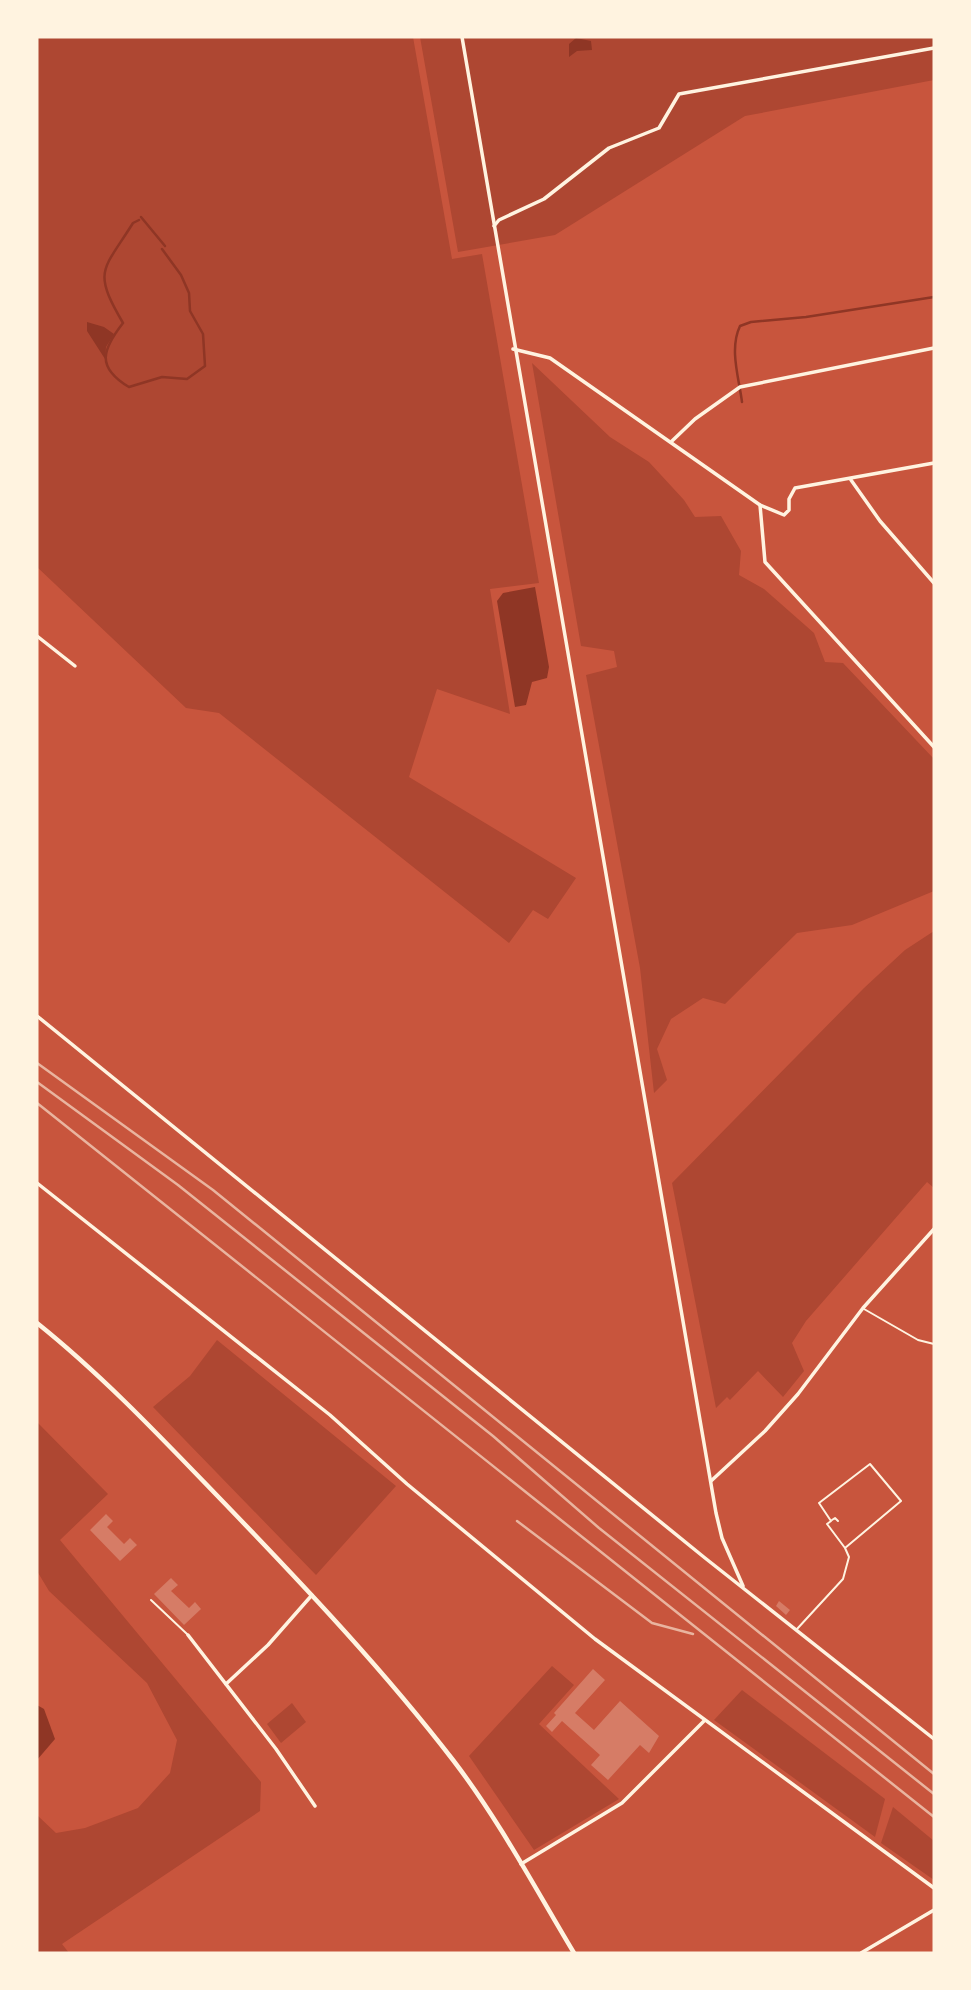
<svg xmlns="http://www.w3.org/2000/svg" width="971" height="1990" viewBox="0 0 971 1990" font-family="'Playfair Display',serif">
  <rect width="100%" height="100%" fill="#c8553d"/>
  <!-- green -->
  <g fill="#ae4732">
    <polygon points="37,37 413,37 452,259 482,254 539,583 490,589 510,714 437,689 409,777 576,878 548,919 533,910 509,943 219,713 186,708 37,567"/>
    <polygon points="420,37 934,37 934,80 745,116 555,235 458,252"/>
    <polygon points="532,363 610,437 649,462 684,500 695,517 721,516 741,551 739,575 764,589 814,633 825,662 843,663 934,759 934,891 852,925 797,933 725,1004 703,998 671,1019 657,1049 667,1080 654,1093 640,968 586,675 617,667 614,651 581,646"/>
    <polygon points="934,931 934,1188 927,1182 806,1321 792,1343 804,1371 783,1397 758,1371 730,1400 727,1397 716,1408 672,1183 864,988 905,950"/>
    <polygon points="217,1340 396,1486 316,1575 153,1407 190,1376"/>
    <polygon points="37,1422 108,1494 60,1540 261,1782 260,1811 62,1944 69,1953 37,1953 37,1815 56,1833 85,1828 138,1808 170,1773 177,1740 147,1683 49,1591 37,1571"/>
    <polygon points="552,1666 574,1685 539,1724 619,1799 534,1850 469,1756"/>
    <polygon points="742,1690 885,1799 875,1837 714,1720"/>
    <polygon points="292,1703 306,1722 281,1743 267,1724"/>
    <polygon points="893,1807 934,1841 934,1880 881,1843"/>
  </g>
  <!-- water -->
  <g fill="#8f3625">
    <polygon points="576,38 591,41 592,50 577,51 569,57 569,44"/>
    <polygon points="87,322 104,327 114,334 106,347 105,359 87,331"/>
    <polygon points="535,587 549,667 547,678 532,682 526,705 515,707 497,601 503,593"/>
    <polygon points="37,1705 44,1709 55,1739 37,1760"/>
  </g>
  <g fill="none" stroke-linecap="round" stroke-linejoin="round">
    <!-- stream -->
    <g stroke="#8f3625" stroke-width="2.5">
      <polyline points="141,217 165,246"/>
      <path d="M139,220L133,223C103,271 92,270 123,323C102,350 96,367 129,387L162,377L187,379L205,366L203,334L190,311L189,293L181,275L162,249"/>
      <path d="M742,402C739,378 729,349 740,326L751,322L806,317L934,297"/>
    </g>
  </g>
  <!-- building -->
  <g fill="#d67c66">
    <polygon points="106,1514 113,1521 107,1527 124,1544 130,1538 137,1545 120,1561 90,1530"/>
    <polygon points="171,1578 178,1585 171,1591 189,1608 195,1602 201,1609 184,1625 154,1594"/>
    <polygon points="779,1601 790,1610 786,1615 776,1606"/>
    <polygon points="593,1669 605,1680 575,1713 594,1730 620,1701 659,1736 649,1753 640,1745 608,1780 591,1765 600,1755 562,1721 552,1732 546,1726 556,1715 554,1713"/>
  </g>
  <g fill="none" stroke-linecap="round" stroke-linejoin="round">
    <!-- service -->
    <g stroke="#fff3e0" stroke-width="2">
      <polyline points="864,1309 918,1340 934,1344"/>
      <polyline points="832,1520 835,1518 838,1521"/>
      <polyline points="151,1600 187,1634"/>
      <polyline points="797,1629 843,1579 849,1557 845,1548 901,1501 870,1464 819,1503 831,1521 827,1524 845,1548"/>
    </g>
    <!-- minor -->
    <g stroke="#fff3e0" stroke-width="3.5">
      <polyline points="462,37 716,1513 722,1538 743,1586"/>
      <polyline points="494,226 499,220 544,199 609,148 659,128 679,94 934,48"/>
      <polyline points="513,349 550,358 760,505 784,515 789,510 789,499 795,488 934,463"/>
      <polyline points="672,441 695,419 740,387 934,348"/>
      <polyline points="851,480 880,521 934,583"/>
      <polyline points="760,505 765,562 934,747"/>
      <polyline points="37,636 75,666"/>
      <polyline points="37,1016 705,1558 934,1739"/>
      <polyline points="37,1183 330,1415 407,1484 595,1639 934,1888"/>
      <polyline points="711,1481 765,1431 798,1394 863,1308 934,1229"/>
      <polyline points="188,1635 276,1749 315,1806"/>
      <polyline points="226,1684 268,1645 312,1595"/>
      <polyline points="521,1864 622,1803 704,1721"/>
      <polyline points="861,1953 934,1910"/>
    </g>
    <!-- tertiary -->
    <path stroke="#fff3e0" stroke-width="4.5" d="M37,1323C107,1379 169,1446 231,1510C308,1590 385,1672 453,1760C499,1820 535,1888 574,1953"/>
    <!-- rail -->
    <g stroke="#e9b49f" stroke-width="2.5">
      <polyline points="37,1063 213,1190 934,1774"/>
      <polyline points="37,1082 178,1185 493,1436 599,1528 934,1794"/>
      <polyline points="37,1103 934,1817"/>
      <polyline points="517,1521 652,1623 693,1634"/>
    </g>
  </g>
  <!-- border -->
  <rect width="971" height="1990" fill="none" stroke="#fff3e0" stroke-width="77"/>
</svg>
